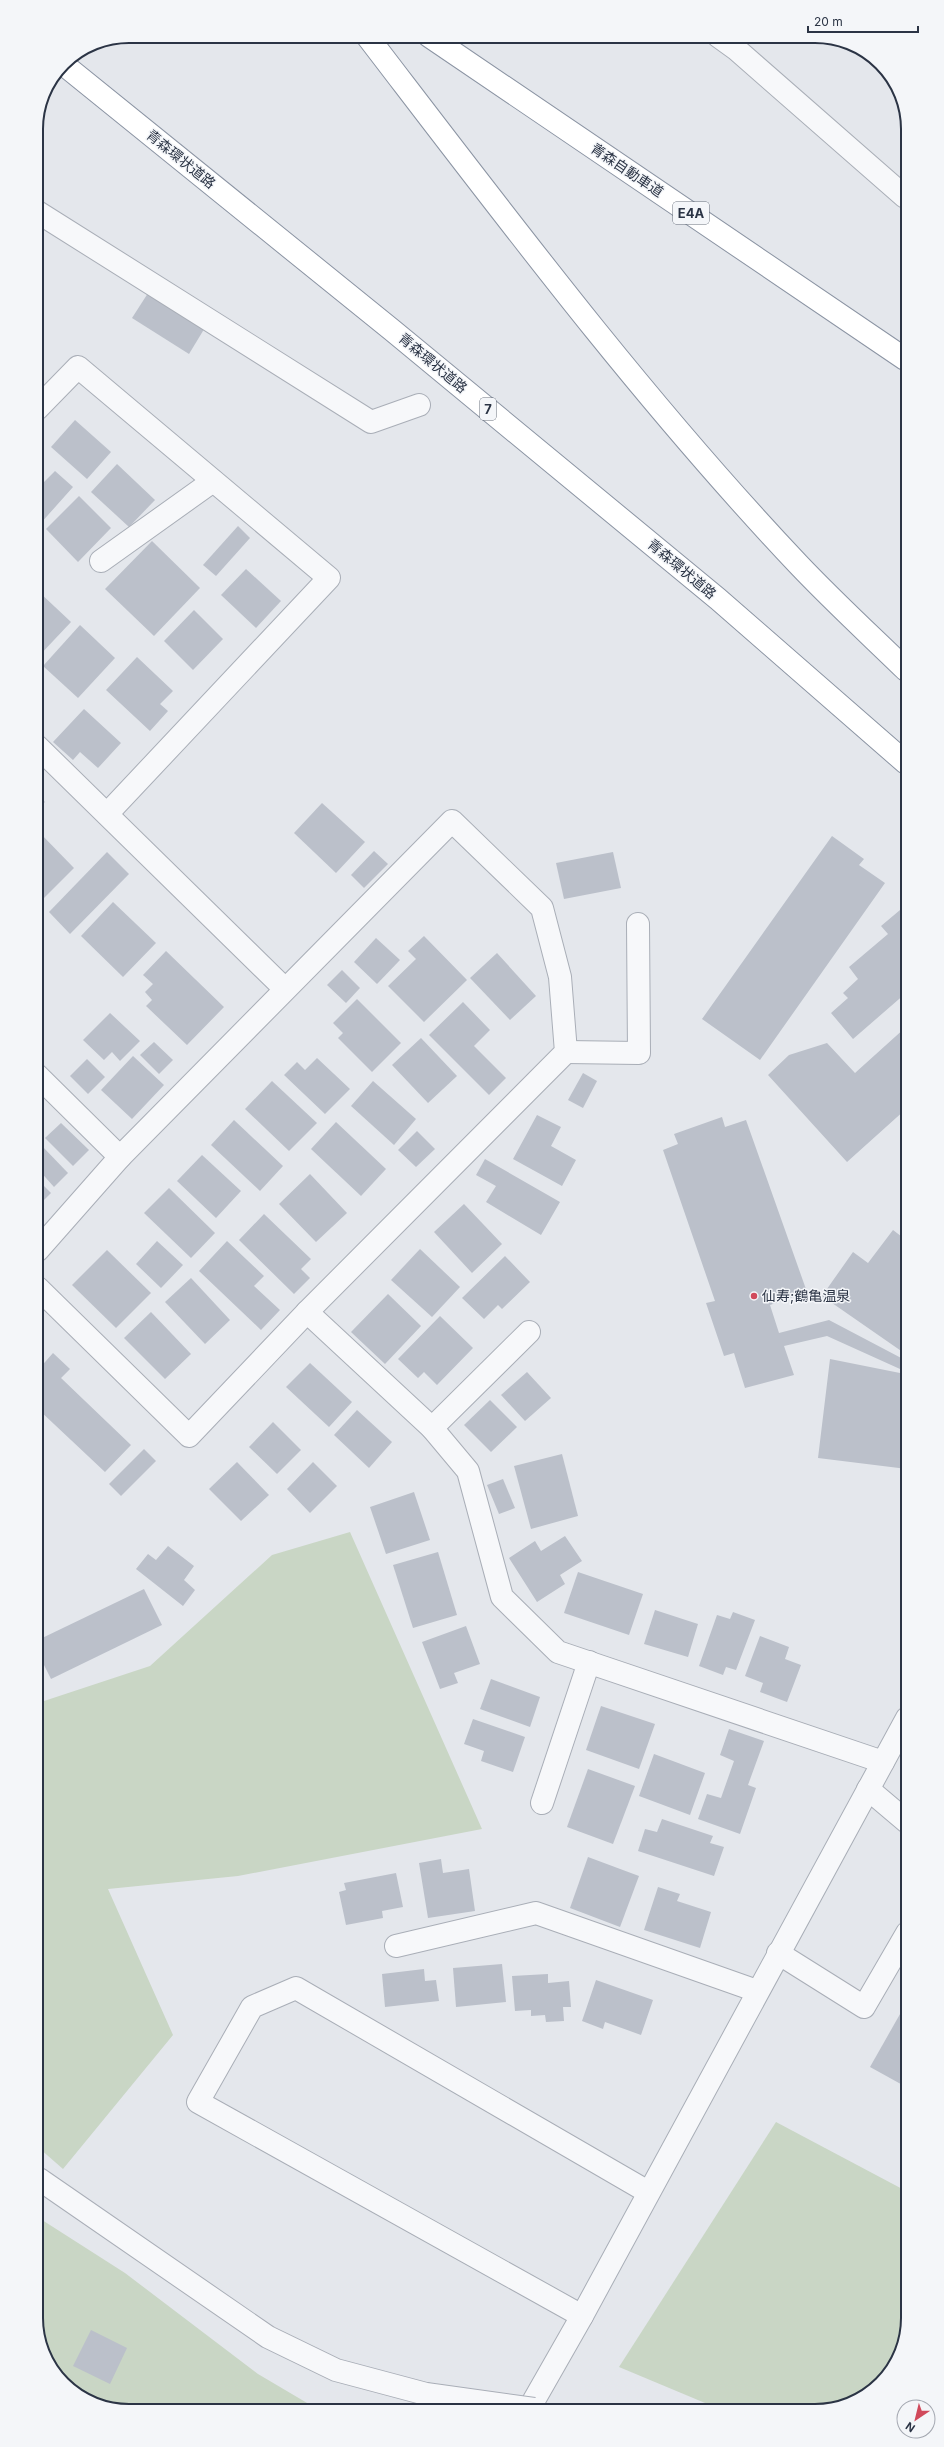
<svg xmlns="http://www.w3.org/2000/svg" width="944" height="2447" viewBox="0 0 944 2447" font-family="Inter,'Noto Sans JP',sans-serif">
  <rect width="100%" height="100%" fill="#e4e7ec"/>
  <!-- green -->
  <g fill="#c9d6c5">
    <polygon points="350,1532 482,1829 238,1876 108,1889 173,2035 63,2169 39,2148 38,1703 150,1666 272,1555"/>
    <polygon points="776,2122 908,2192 908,2318 889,2375 839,2408 717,2408 619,2367"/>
    <polygon points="39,2218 125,2273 258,2374 319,2410 123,2411 72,2392 39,2342"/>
  </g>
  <!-- building -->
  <g fill="#bbc0ca">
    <polygon points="150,290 206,326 189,354 132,318"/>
    <polygon points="75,420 111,452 87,479 51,447"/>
    <polygon points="117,464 155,500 129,527 91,492"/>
    <polygon points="55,471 73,487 40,524 37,521 37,481 41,485"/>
    <polygon points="79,496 111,528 78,562 46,529"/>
    <polygon points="238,526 250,538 216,576 203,565"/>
    <polygon points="152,541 200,588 154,636 105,589"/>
    <polygon points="246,569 281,601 256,628 221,595"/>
    <polygon points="38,591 71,622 37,658 37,592"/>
    <polygon points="194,610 223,639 193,670 164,641"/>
    <polygon points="80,625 115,658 78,698 43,666"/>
    <polygon points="137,657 173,691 160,704 168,711 150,731 106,690"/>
    <polygon points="84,709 121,743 98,768 80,752 73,760 53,742"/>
    <polygon points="37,794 45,802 37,809"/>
    <polygon points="322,803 365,842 336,873 294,833"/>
    <polygon points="38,831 74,868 41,901 37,897"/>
    <polygon points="832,836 864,859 859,865 885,883 760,1060 702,1019"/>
    <polygon points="374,851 388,864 364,888 351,875"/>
    <polygon points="107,852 129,874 70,934 49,912"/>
    <polygon points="613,852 621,888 564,899 556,863"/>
    <polygon points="113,902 156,943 123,977 81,936"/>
    <polygon points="906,905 906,993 853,1039 831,1013 848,998 843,993 858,979 849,967 888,934 881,926"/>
    <polygon points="424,936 467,980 424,1022 388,986 416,959 408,951"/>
    <polygon points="376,938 400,960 377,984 354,962"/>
    <polygon points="166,951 224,1007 187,1045 146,1006 152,1000 145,992 153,984 143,975"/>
    <polygon points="497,953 536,996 510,1020 470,978"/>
    <polygon points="37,964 43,970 37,976"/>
    <polygon points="342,970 360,988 346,1003 327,985"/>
    <polygon points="357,999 401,1043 372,1072 338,1038 343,1033 333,1023"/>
    <polygon points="463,1002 490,1030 474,1046 506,1078 489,1095 429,1035"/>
    <polygon points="110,1013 140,1041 120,1061 112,1052 104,1060 83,1040"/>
    <polygon points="906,1027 906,1109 847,1162 768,1075 789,1055 827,1043 855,1073"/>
    <polygon points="421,1038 457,1076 428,1103 392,1065"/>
    <polygon points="154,1042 173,1060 159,1074 140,1055"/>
    <polygon points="133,1056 164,1085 132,1119 101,1090"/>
    <polygon points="317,1058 350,1089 325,1114 284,1075 297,1062 305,1070"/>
    <polygon points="87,1059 105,1077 88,1094 70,1076"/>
    <polygon points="583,1073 597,1081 583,1108 568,1100"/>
    <polygon points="272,1081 317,1123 289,1151 245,1109"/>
    <polygon points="373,1081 416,1119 394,1145 351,1106"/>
    <polygon points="537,1115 561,1127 551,1146 576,1160 562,1186 513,1159"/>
    <polygon points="722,1117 725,1127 746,1120 807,1292 770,1305 779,1333 829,1320 905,1360 907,1358 907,1469 818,1458 830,1359 900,1373 900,1369 827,1336 784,1346 794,1375 745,1388 734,1353 724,1356 706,1303 715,1301 663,1150 678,1144 674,1134"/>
    <polygon points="234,1120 283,1166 260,1191 211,1145"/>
    <polygon points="336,1122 386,1169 361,1196 311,1149"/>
    <polygon points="61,1123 89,1150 73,1166 45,1138"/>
    <polygon points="417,1131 435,1149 416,1167 398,1150"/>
    <polygon points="41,1145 68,1173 54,1187 38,1169 38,1148"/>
    <polygon points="202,1155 241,1191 216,1218 177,1181"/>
    <polygon points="485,1159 560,1202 541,1235 486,1202 496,1186 476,1175"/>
    <polygon points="310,1174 347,1213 316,1242 279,1204"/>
    <polygon points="38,1180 51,1193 38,1206"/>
    <polygon points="169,1188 215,1233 191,1258 144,1213"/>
    <polygon points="464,1204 502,1244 472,1273 434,1232"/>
    <polygon points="264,1214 311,1259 301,1269 310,1278 294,1294 239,1240"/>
    <polygon points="893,1230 906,1240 907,1355 822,1296 853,1252 868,1263"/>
    <polygon points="157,1241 183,1265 161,1288 136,1264"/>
    <polygon points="227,1241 264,1276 254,1286 280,1310 261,1330 199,1271"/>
    <polygon points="420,1249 460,1287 432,1317 391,1280"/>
    <polygon points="107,1250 151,1293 116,1328 72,1285"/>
    <polygon points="505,1256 530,1282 502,1309 498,1305 484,1319 462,1298"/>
    <polygon points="191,1278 230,1320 205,1344 165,1302"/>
    <polygon points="388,1294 421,1326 385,1364 351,1332"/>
    <polygon points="151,1312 191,1354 165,1379 124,1338"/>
    <polygon points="440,1316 473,1348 437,1385 424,1372 418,1378 398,1359"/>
    <polygon points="53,1353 70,1369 61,1378 131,1445 105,1472 38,1409 38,1370"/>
    <polygon points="310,1363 352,1402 329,1427 286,1387"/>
    <polygon points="527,1372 551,1398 525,1421 501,1395"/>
    <polygon points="490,1400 517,1427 491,1452 464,1425"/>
    <polygon points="357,1410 392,1442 369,1468 334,1435"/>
    <polygon points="273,1422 301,1450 277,1474 249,1447"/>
    <polygon points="144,1449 156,1461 121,1496 109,1484"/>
    <polygon points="562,1454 578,1516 531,1529 514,1466"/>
    <polygon points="237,1462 269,1495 241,1521 209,1489"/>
    <polygon points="313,1462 337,1486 310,1513 287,1489"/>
    <polygon points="503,1479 515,1508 499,1514 487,1485"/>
    <polygon points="414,1492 430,1540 386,1554 370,1507"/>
    <polygon points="565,1536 582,1561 560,1575 565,1584 537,1602 509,1558 535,1541 541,1551"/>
    <polygon points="168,1546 194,1566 184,1580 195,1590 183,1606 136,1569 148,1554 156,1560"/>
    <polygon points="438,1552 457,1615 413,1628 393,1565"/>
    <polygon points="578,1572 643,1594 629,1635 564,1613"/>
    <polygon points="144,1589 162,1625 51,1679 38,1653 38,1640"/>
    <polygon points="655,1610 698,1624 688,1657 644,1644"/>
    <polygon points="733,1612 755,1620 736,1670 726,1667 723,1675 699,1666 717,1615 730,1619"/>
    <polygon points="466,1626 480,1664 454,1673 458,1683 440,1689 422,1642"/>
    <polygon points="760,1636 789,1647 785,1659 801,1665 787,1702 760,1692 763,1683 745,1676"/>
    <polygon points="491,1679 540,1697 530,1727 480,1709"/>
    <polygon points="601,1706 655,1724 639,1769 586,1750"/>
    <polygon points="473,1719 525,1737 513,1772 481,1761 484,1751 464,1744"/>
    <polygon points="729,1729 764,1741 748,1785 756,1788 740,1834 698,1819 707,1794 721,1798 734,1761 720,1755"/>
    <polygon points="654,1754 705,1773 690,1815 639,1796"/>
    <polygon points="588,1769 635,1786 613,1844 567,1827"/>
    <polygon points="662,1819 713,1836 710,1843 724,1847 714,1876 638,1851 645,1829 657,1832"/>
    <polygon points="588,1857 639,1876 620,1927 570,1908"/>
    <polygon points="441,1859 443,1873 469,1869 475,1911 428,1918 419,1863"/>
    <polygon points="396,1873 403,1907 382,1911 383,1918 346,1925 339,1892 346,1890 344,1883"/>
    <polygon points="658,1887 680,1894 677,1901 711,1912 700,1948 644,1930"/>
    <polygon points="502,1964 506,2002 456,2007 453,1968"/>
    <polygon points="424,1969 425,1981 436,1980 439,2001 385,2007 382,1974"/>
    <polygon points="548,1974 548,1983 569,1981 571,2007 563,2007 564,2021 546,2022 545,2015 531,2016 531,2010 515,2011 512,1976"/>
    <polygon points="596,1980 653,2000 641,2035 605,2022 603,2029 582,2021"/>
    <polygon points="908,2000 908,2088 870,2067"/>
    <polygon points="91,2330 127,2348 110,2384 73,2366"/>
  </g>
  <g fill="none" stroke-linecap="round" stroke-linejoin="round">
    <!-- minor casing -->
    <g stroke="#a9aeb7" stroke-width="24">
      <g id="minor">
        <polyline points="718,36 736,49 905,197"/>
        <polyline points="36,211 371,422 419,405"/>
        <polyline points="37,409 78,367 329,578 107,814"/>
        <polyline points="101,561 213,481"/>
        <polyline points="37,746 285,989"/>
        <polyline points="566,1052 639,1053 638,924"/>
        <polyline points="37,1075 120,1157"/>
        <polyline points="38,1250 120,1157 452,821 542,908 560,977 566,1052 307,1312 189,1436 38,1288"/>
        <polyline points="307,1312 432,1428 468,1471 502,1597 558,1652 883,1762"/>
        <polyline points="432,1428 529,1332"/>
        <polyline points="868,1789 907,1822"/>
        <polyline points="542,1803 589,1662"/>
        <polyline points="396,1946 536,1913 757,1991"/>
        <polyline points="778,1953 864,2007 907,1933"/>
        <polyline points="39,2179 268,2337 336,2370 426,2394"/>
        <polyline points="582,2316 198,2102 252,2007 296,1988 648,2192"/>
        <polyline points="529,2409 582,2316 907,1718"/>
      </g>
    </g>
    <!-- highway casing -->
    <g stroke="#8b94a3" stroke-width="24">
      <g id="highway">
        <path d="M367,36C505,216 642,399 798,564C833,601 870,635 906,670"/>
        <polyline points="429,36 905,359"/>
        <polyline points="63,64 392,330 718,599 906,763"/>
      </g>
    </g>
    <!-- minor -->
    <use href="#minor" stroke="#f7f8fa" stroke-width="22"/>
    <!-- highway -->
    <use href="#highway" stroke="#fff" stroke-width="22"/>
    <!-- minor-bridge casing -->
    <g stroke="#a9aeb7" stroke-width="24" stroke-linecap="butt">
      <polyline id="minor-bridge" points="426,2394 534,2409"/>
    </g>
    <!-- minor-bridge -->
    <use href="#minor-bridge" stroke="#f7f8fa" stroke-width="22"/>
  </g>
  <!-- markers -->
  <circle fill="#d1495b" stroke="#f4f6f9" stroke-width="1.5" cx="754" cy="1296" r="4"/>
  <g text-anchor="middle" stroke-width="3" stroke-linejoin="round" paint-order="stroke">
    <!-- shield labels -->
    <g fill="#f4f6f9" stroke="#676e7b" stroke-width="1">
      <rect x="673" y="202" width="36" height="22" rx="3"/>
      <rect x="480" y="398" width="16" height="22" rx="3"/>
    </g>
    <g font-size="13" font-weight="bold" fill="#2b3445">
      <text x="691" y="218">E4A</text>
      <text x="488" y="414">7</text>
    </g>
    <!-- street labels -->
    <g font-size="14" fill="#2b3445" stroke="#f4f6f9">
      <text transform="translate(181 159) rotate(39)" y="5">青森環状道路</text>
      <text transform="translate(627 170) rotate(34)" y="5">青森自動車道</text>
      <text transform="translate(433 363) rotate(40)" y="5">青森環状道路</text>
      <text transform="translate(682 569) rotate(40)" y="5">青森環状道路</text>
    </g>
    <!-- poi labels -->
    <g font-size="14" fill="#2b3445" stroke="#f4f6f9" text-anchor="start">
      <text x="762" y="1301">仙寿;鶴亀温泉</text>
    </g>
  </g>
  <!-- crop -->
  <path d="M0 0H944V2447H0ZM129 43H815A86 86 0 0 1 901 129V2318A86 86 0 0 1 815 2404H129A86 86 0 0 1 43 2318V129A86 86 0 0 1 129 43Z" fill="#f4f6f9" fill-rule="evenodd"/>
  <path fill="none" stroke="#2b3445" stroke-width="2" d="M129 43H815A86 86 0 0 1 901 129V2318A86 86 0 0 1 815 2404H129A86 86 0 0 1 43 2318V129A86 86 0 0 1 129 43Z"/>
  <!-- north arrow -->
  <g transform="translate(916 2419) rotate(215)"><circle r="19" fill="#f4f6f9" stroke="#a4a8b1"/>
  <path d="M0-3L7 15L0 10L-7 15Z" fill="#d1495b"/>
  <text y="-6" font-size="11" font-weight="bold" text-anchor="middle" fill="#2b3445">N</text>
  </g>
  <!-- scale -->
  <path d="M808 26v6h110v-6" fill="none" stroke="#2b3445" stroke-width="2"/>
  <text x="814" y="26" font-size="12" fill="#2b3445" stroke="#f4f6f9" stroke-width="3" paint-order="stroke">20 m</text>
</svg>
